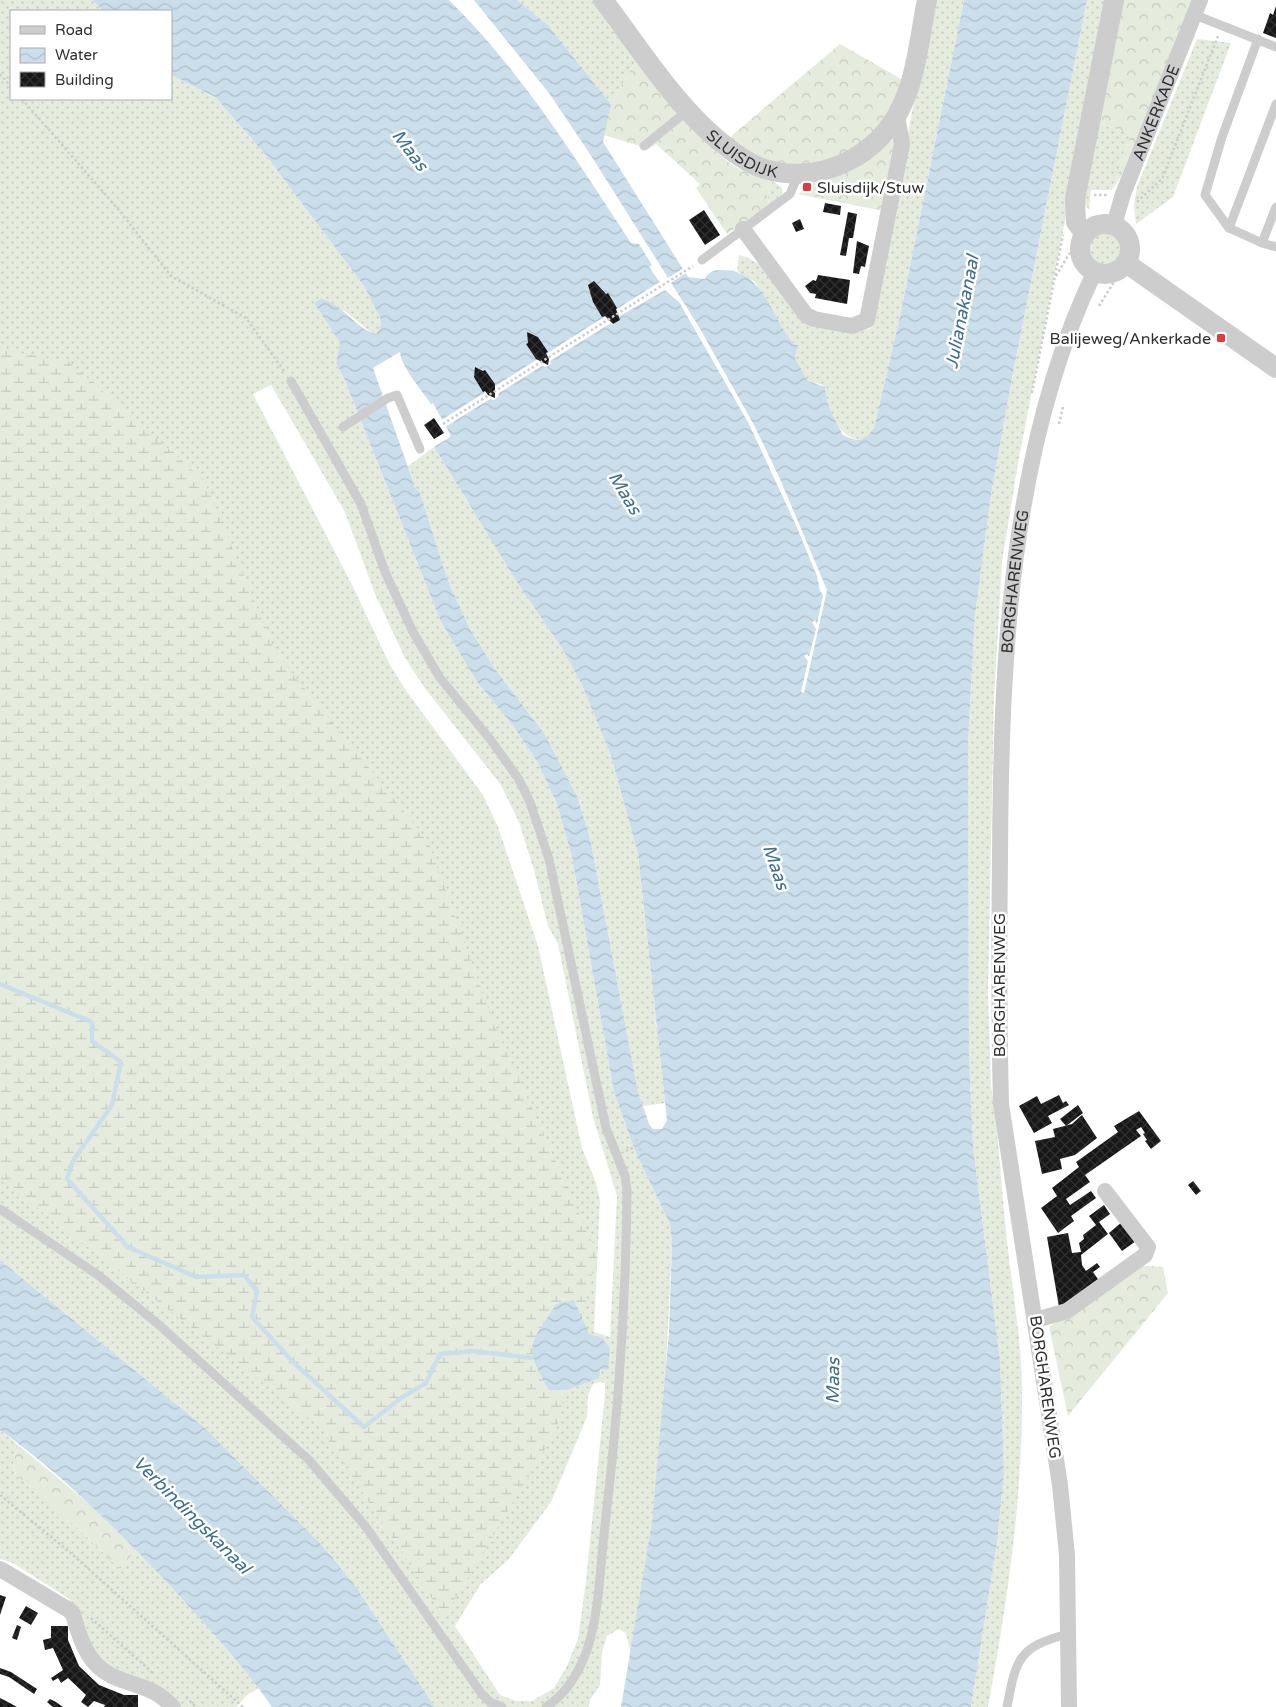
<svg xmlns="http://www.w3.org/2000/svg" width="1276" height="1707" viewBox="0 0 1276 1707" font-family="'Varela Round',sans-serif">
  <defs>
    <pattern id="grass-dots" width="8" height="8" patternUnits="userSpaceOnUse" patternTransform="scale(1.25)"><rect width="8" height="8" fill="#e5ecde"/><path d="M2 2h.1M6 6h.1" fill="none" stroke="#c5cbbf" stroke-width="1.8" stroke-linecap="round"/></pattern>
    <pattern id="forest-crowns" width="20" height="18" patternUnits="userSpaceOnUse" patternTransform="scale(1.25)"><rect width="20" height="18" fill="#e5ecde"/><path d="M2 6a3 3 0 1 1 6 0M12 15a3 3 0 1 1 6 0" fill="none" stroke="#c5cbbf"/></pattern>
    <pattern id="wetland-marsh" width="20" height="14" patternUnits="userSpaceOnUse" patternTransform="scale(1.25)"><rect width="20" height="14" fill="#e5ecde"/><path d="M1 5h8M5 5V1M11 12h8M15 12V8" fill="none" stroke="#c5cbbf"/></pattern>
    <pattern id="water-waves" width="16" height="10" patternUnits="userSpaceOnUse" patternTransform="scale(1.25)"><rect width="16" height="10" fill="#cbdeeb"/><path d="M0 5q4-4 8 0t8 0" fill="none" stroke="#afbfca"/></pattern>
    <pattern id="building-cross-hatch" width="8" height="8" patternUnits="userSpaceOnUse" patternTransform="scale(1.25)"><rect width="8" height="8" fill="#171717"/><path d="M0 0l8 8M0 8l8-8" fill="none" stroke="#303030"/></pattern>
  </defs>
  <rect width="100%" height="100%" fill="#fff"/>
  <!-- grass -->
  <g fill="url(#grass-dots)" fill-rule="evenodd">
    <path d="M0,0H92L103,11H11V99H171V75L215,97L264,153L364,286L381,320L380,328L376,334L368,330L345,311L314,303L340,343L336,363L344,378L441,622L477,682L513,726L538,763L557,804L572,857L614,1092L635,1151L670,1224L672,1244L665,1387L652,1522L631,1653L626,1633L619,1629L607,1636L602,1652L600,1685L590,1700L589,1707H435L354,1584L322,1545L204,1427L0,1260ZM271,385L345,512L375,594L405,658L424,687L501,785L519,822L534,870L548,926L558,944L593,1117L617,1196L610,1337L594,1332L600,1200L596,1183L582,1148L538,946L498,827L483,795L407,692L390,665L352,585L253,394ZM600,1382L605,1383V1394L586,1581L578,1639L567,1666L554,1688L532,1701H516L500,1695L455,1626L480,1585L509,1559L551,1502L587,1417L588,1395L593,1384Z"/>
    <polygon points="517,0 593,0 638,57 611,104 548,25"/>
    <path d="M935,0H964L900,316L874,428L866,439C838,444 828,407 823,385L808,381L795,358L798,345L794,344L788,337L755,282L737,271L739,255C772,263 791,301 811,326L852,333L871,328C893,218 911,109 935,0Z"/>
    <path d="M1087,0H1108L1018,463L1002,562L994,698L988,992L991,1087L995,1110C1000,1159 1003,1209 1009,1257C1014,1302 1022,1346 1022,1392C1023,1498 1007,1603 988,1707H971L997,1543L1004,1474L1000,1360L973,1146L969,1057L968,742L975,616L991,495L1012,378Z"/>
    <polygon points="1197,39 1231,43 1173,197 1136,224 1134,205 1137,187"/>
    <polygon points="1099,123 1131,134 1112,190 1091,190 1089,210 1083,201"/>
    <polygon points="773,181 782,188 782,194 769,205 767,195"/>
    <circle cx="1106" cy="249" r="16"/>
    <polygon points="434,447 467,501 562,647 582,685 611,756 638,854 665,1103 643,1106 638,1092 590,838 577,796 544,733 495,669 471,631 448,581 420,493 415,487 408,466"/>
    <polygon points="0,1430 18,1445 13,1465 16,1475 59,1510 120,1569 137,1550 222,1641 259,1688 247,1695 236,1707 179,1707 103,1663 91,1651 79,1613 68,1598 13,1563 0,1559"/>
  </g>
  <!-- forest -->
  <g fill="url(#forest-crowns)">
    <polygon points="1123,0 1193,0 1121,176 1112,190 1131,134 1099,123"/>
    <path d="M840,44L903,80C897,99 881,129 865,142C838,163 794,171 762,159C751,154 740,145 729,138Z"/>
    <path d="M638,57C663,89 699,141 731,164C743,172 758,177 773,181L767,195L769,205L727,234L696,188L700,184L656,144L647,150L642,144L640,146L604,135L611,104Z"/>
    <polygon points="893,139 898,142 884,211 798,194 815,182 839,176 857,168 876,155"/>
    <polygon points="1137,1265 1163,1267 1168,1293 1068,1416 1049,1327"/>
    <polygon points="18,1445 93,1507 137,1550 120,1569 59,1510 16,1475 13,1465"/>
  </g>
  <!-- wetland -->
  <polygon fill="url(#wetland-marsh)" points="0,349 69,362 204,480 276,653 428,841 494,1024 597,1253 556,1431 444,1617 320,1427 0,1179"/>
  <!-- water -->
  <g fill="url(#water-waves)" fill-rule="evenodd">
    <path d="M92,0H449C522,72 575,158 631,243L639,244L652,265L649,267L666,291L679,302L749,424L795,523L817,576L820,591L823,595L817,624L815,620L812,622L816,629L809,657L807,654L804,656L808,661L801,692L804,693L827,590L780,479L754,425L699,327L590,154L549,93L474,0H517L548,25L611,104L603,142L688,277L705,279C707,273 713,270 720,270C764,268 770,317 794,344L798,345L795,358L808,381L825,387C825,404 836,421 843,435C859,443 864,441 874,428L900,316L964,0H1087L1012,378L991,495L975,616L968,742L969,1057L973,1146L1000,1360L1004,1474L997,1543L971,1707H621L652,1522L669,1332L672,1244L670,1224L635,1151L614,1092L572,857L557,804L538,763L513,726L477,682L441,622L344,378L336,363L340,343L314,303L321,299C343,304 357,330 376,334L380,328L381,320L364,286L264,153L215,97L171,75V11H103ZM400,352C400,365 423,392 431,404L433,403L450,434V437L434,447L519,585L562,648L582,685L611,756L638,854L667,1120L662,1129H653L649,1124L638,1092L590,838L577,796L544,733L495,669L471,631L448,581L420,493L415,487L373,368Z"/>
    <path d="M0,1260L204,1427L322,1545L354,1584L435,1707H272C243,1665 209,1628 174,1590C121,1533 64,1476 0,1430Z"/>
    <path d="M574,1300L589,1334L602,1338L610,1348L608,1370L600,1369L599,1378L567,1390H549C523,1344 529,1347 556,1304Z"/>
  </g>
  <!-- pier -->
  <g fill="#fff">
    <polygon points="686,267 689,271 669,284 670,286 664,277 666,279"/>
    <polygon points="661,281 667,289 618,317 620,320 612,325 611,323 550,361 551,364 546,367 542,366 499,393 498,397 494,400 490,399 445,427 440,421"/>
  </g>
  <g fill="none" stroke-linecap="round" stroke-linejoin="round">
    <!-- stream -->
    <polyline stroke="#cbdeeb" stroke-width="4.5" points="0,984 92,1022 92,1041 121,1062 112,1105 73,1161 67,1179 128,1247 196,1277 244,1275 257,1291 252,1317 294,1363 364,1427 401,1398 426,1383 440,1354 473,1351 532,1358"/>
  </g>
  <!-- building -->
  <g fill="url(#building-cross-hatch)">
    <polygon points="1276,6 1276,38 1263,33 1270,13 1273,15"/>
    <polygon points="825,203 841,206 840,215 823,212"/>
    <polygon points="704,210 720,235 705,245 689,220"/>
    <polygon points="848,212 857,214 853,238 849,238 846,256 840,255"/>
    <polygon points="800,219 804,229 796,232 792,223"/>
    <polygon points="857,241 869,246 865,267 861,266 859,274 853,273"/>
    <polygon points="818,275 850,280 847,304 815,298 816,294 810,293 805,286 813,280 816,281"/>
    <polygon points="594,281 606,294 608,293 617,308 616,309 620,320 613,324 605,316 602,317 593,302 588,285"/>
    <polygon points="527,332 538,337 548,352 546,353 549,359 548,365 536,359 526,344 528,343"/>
    <polygon points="475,367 483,371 485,370 495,384 495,398 488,395 485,391 483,392 474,377"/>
    <polygon points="434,418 444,433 434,439 424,425"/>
    <polygon points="1059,1095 1063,1103 1066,1101 1069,1105 1048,1116 1052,1123 1034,1133 1019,1106 1037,1096 1041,1104"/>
    <polygon points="1078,1105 1083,1113 1066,1126 1060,1119"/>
    <polygon points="1139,1111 1161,1141 1151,1149 1145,1141 1147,1140 1143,1134 1145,1133 1141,1127 1136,1130 1141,1136 1085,1175 1090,1182 1066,1199 1070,1205 1091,1191 1096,1198 1071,1216 1074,1221 1058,1233 1041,1208 1057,1196 1052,1188 1079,1167 1076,1162 1118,1132 1114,1126"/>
    <polygon points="1082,1115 1097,1138 1075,1155 1060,1159 1062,1169 1042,1174 1035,1141 1055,1137 1053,1129 1072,1124"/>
    <polygon points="1193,1181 1201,1191 1196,1195 1188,1185"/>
    <polygon points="1104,1205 1110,1214 1099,1222 1108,1234 1081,1255 1082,1265 1086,1271 1097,1263 1100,1267 1093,1272 1100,1282 1059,1307 1047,1237 1068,1233 1072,1253 1081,1252 1079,1243 1084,1239 1083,1235 1096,1225 1089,1216"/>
    <polygon points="1122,1222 1136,1241 1122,1251 1109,1233"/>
    <polygon points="0,1595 6,1597 0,1615"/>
    <polygon points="26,1606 38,1613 31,1625 19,1618"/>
    <polygon points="17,1625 21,1627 17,1640 12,1638"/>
    <polygon points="51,1626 68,1626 68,1640 79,1666 99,1685 124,1695 138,1695 138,1707 104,1707 105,1705 94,1701 88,1707 81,1702 86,1695 68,1678 61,1683 58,1678 53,1681 51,1678 63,1670 53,1648 45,1650 43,1640 51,1638"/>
    <polygon points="0,1668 11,1672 37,1689 34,1694 9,1677 0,1674"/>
    <polygon points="0,1698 6,1701 17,1707 0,1707"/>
    <polygon points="50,1699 56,1702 63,1707 53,1707 47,1702"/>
  </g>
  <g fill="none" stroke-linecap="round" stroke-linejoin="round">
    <!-- path -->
    <g stroke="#cdcdcd" stroke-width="2.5" stroke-dasharray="2.5 2.5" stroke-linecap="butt">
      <polyline points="0,74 11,87"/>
      <polyline points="22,99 118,209 171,276 246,318 284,371"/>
      <polyline points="1094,195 1107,195"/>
      <polyline points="1137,202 1162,179 1218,36"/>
      <polyline points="1056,276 1069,254 1077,250"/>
      <polyline points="1099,306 1114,282 1116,276"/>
      <polyline points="1032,393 1063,235"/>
      <polyline points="443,424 693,266"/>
      <polyline points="1059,424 1063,407"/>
      <polyline points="636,1139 641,1152"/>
      <polyline points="626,1151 638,1145"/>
      <polyline points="0,1495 73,1555 243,1707"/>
      <polyline points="91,1618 154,1674"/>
      <polyline points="186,1697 196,1707"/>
    </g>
    <!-- service -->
    <g stroke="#cdcdcd" stroke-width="9">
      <polyline points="1195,15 1276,47"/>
      <polyline points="1258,39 1222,137 1205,195 1229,228 1262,243 1276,207"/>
      <polyline points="644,146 687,111"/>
      <polyline points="1229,228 1276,104"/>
      <polyline points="1262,243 1276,247"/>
      <polyline points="702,260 790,194 798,175"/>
      <path d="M291,381L361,504L385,572L413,632L440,678L490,739L518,778L530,802L549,859L606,1128L625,1176L627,1190C626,1305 618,1419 604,1534C600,1571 599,1614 587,1650C578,1674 567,1693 546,1707"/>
      <polyline points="343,427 388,398 397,395 420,449"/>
      <polyline points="0,1209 98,1275 158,1324 309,1460 366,1527 481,1693 490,1702 502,1707"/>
      <path d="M1007,1707C1016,1659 1018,1647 1068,1634"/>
    </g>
    <!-- minor -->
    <g stroke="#cdcdcd" stroke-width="16">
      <path id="s1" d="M1114,225L1123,194L1200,0"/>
      <polyline points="743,229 806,315 814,319 852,326 867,320 902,144 897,116"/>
      <polyline points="1036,1320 1067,1311 1145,1255 1148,1247 1105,1191"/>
      <path d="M0,1569L69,1610L73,1614C81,1644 90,1670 122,1680C144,1688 156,1689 173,1707"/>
      <path id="s2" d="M1069,1707L1067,1555L1060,1485L1001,1104C999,1022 999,940 1000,858C1001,663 1009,450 1095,271"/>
    </g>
    <!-- tertiary -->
    <g stroke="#cdcdcd" stroke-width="20">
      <path id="s3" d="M603,0C639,47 672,101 718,140C730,150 744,161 759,167C815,188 880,158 903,103C917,72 920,34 927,0"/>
      <circle cx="1105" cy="249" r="25"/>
      <polyline points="1085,234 1076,222 1075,199 1114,0"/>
      <polyline points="1126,263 1276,368"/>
    </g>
  </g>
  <!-- markers -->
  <g fill="#e0393e" stroke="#fff" stroke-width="2">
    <rect x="802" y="182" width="10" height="10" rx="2.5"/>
    <rect x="1216" y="333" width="10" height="10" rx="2.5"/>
  </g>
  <g text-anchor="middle" stroke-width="5" stroke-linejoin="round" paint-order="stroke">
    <!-- street labels -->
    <g font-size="16" fill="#303030" stroke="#fff">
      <text dy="6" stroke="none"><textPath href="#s1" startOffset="120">ANKERKADE</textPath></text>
      <text dy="6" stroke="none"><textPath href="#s3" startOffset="210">SLUISDIJK</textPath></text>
      <text dy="6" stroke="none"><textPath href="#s2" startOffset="1131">BORGHARENWEG</textPath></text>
      <text transform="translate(999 985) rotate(-90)" y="6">BORGHARENWEG</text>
      <text transform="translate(1046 1387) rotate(82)" y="6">BORGHARENWEG</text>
    </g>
    <!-- poi labels -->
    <g font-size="16" fill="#303030" stroke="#fff" text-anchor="start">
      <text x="817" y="193">Sluisdijk/Stuw</text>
      <text x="1211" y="344" text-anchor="end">Balijeweg/Ankerkade</text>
    </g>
    <!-- water labels -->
    <g font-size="18" font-style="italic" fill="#406e90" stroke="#fff">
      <text transform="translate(410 150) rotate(53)" y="6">Maas</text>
      <text transform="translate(962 312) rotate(-79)" y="6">Julianakanaal</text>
      <text transform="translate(625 493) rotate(59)" y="6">Maas</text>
      <text transform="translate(776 867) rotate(71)" y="6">Maas</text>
      <text transform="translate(833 1381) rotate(-89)" y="6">Maas</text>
      <text transform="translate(192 1515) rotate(45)" y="6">Verbindingskanaal</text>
    </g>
  </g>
  <!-- legend -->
  <rect x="10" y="10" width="162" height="90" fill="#ffffff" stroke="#acacac"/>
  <rect x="20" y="26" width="25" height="8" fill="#cdcdcd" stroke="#acacac"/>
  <text x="55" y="35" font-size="15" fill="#303030">Road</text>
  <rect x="20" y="48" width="25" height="15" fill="url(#water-waves)" stroke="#acacac"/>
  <text x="55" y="60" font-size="15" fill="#303030">Water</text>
  <rect x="20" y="72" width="25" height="15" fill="url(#building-cross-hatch)" stroke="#acacac"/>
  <text x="55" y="85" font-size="15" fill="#303030">Building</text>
</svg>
